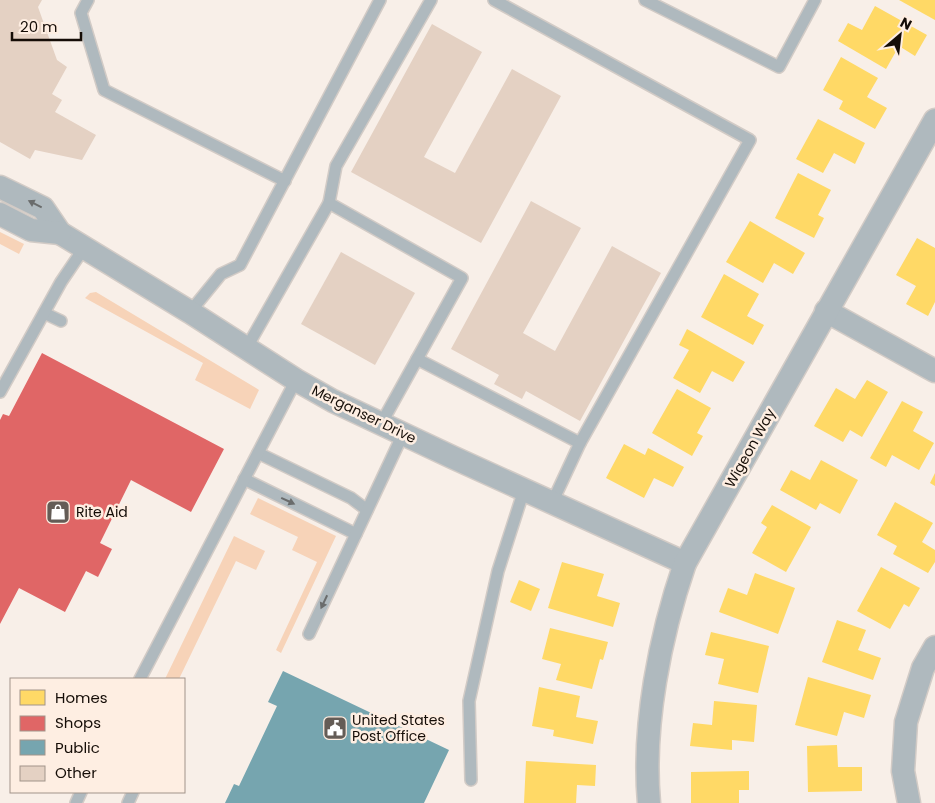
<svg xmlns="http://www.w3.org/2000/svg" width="935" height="803" viewBox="0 0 935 803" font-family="Poppins,sans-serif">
  <rect width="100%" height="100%" fill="#f8efe8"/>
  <!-- green -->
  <g fill="#f7d3b8">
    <polygon points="0,232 24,244 19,254 0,244"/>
    <polygon points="96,292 256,388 259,390 258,392 250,409 195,380 203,363 85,298 90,293"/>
    <polygon points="258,498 336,536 281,653 276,650 317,562 292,550 298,537 250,514"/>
    <polygon points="234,536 265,551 256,570 236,561 179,679 165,679"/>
  </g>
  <!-- homes -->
  <g fill="#ffd966">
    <polygon points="899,0 935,0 935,20"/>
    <polygon points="875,6 927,35 915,56 899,46 886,69 838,41 848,23 862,30"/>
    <polygon points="841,57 878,78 867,97 887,108 875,129 839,109 843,101 823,90"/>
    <polygon points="818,119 865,143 855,164 834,153 823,173 796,159"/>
    <polygon points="798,173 831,190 818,215 824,218 814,238 775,218"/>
    <polygon points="750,221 805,253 793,274 774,263 763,283 726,262"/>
    <polygon points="917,238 935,248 935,302 928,316 906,304 916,286 896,275"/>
    <polygon points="724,274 759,294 747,316 764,325 753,345 701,317"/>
    <polygon points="687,329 745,362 733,382 712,371 700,393 673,378 689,350 679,345"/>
    <polygon points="867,380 888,392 862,437 850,430 843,442 814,426 836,388 855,399"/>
    <polygon points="677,389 711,408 697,433 703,436 692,456 652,433"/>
    <polygon points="902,401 923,412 913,431 934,443 919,470 892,455 886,467 870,458"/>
    <polygon points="624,444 645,455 648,448 684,467 673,487 654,478 644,498 606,478"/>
    <polygon points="821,460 858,480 840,514 820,503 816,510 780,490 791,470 810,480"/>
    <polygon points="935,473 935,486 930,483"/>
    <polygon points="895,502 933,523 922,542 935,550 935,562 928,573 893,554 897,546 877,535"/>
    <polygon points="772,505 811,527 786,572 752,553 767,527 761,523"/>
    <polygon points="562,562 604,574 597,596 620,603 613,627 548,608"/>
    <polygon points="881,567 920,588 909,607 904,604 890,629 857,611"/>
    <polygon points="755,573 795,588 778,634 719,612 728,588 747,595"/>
    <polygon points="519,580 540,589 531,611 510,602"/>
    <polygon points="837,620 866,630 858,650 881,658 873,680 822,662"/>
    <polygon points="550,628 608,642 603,660 600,659 592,689 556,680 561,664 542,659"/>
    <polygon points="711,632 769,646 758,693 718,684 724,659 705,655"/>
    <polygon points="808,677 871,695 864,718 844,712 837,736 795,725"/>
    <polygon points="539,687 580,696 576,717 598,721 593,744 553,736 554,730 532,726"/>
    <polygon points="714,701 757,705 754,742 732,740 732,750 690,746 693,723 712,725"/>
    <polygon points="837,745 838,767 862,767 862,791 808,792 807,746"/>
    <polygon points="526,761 596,765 595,786 577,785 576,803 524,803"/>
    <polygon points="749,771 749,790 739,790 739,803 691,803 691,772"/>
  </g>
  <!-- shops -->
  <polygon fill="#e06666" points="42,353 224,449 191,512 131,480 100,543 112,549 98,577 86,571 65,612 19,588 0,624 0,420 3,414 9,416"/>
  <!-- public -->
  <polygon fill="#76a5af" points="283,671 449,750 424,803 225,803 234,784 239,786 277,706 268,702"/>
  <!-- building -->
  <g fill="#e4d1c3">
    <polygon points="0,0 42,0 38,7 57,60 67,67 52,94 62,100 55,112 96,135 82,160 35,150 30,159 0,142"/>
    <polygon points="432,24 482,52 424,157 455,173 512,69 561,96 481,243 351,172"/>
    <polygon points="531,201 581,228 523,333 555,351 612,246 661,273 580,421 526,391 522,399 494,384 499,375 451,349"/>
    <polygon points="341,252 415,293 375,365 301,324"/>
  </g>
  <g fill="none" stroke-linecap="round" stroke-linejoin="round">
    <!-- service casing -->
    <g stroke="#d2cbc6" stroke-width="14">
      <g id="service">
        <polyline points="88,0 81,13 104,90 285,181"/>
        <polyline points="645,0 779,67 815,0"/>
        <polyline points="329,203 336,166 431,0"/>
        <polyline points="190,312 221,274 240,265 380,0"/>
        <polyline points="44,313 61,321"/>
        <polyline points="246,349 329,203 462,278 381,424"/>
        <polyline points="417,359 580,443 750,140 494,0"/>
        <polyline points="0,392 61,282 84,248"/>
        <polyline points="258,453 351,498 367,510"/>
        <polyline points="244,479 356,534"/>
        <polyline points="552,503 580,443"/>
        <polyline points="309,634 403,434"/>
        <polyline points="140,679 296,380"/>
        <polyline points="471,780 469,701 498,571 524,490"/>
        <polyline points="76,803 81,792"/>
        <polyline points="128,803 133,792"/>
      </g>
    </g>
    <!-- minor casing -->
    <g stroke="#d2cbc6" stroke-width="25">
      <g id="minor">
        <polyline points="0,187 43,208 60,233 190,312 296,380 333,401 452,457 685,563"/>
        <polyline points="0,214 31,230 60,233"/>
        <polyline points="826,311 935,371"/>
        <path d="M649,803C642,726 660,636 685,563L935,120"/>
        <polyline points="909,803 903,771 906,722 923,668 935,647"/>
      </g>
    </g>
    <!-- service -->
    <use href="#service" stroke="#afb9be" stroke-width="11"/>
    <!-- minor -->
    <use href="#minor" stroke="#afb9be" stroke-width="22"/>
  </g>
  <!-- one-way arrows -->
  <defs><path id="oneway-solid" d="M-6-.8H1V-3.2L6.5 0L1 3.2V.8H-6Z" transform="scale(1.25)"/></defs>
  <g fill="#6a6c6c">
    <use href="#oneway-solid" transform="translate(35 204) rotate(-153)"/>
    <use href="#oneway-solid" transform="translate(288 501) rotate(25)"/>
    <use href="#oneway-solid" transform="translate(324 602) rotate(115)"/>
  </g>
  <!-- icons -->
  <defs>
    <g id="shop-square" transform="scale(1.25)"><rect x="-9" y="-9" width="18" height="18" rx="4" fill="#645c56" stroke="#feeee2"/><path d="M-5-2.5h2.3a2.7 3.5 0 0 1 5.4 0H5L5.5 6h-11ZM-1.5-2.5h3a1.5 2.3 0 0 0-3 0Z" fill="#fff"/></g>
    <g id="civic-square" transform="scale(1.25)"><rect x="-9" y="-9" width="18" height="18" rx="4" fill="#645c56" stroke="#feeee2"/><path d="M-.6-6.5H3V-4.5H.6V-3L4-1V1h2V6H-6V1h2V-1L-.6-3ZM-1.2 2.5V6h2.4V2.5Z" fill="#fff"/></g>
  </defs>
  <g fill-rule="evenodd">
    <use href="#shop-square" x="58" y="512"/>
    <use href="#civic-square" x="335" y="728"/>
  </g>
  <g text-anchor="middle" stroke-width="5" stroke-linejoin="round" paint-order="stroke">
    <!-- street labels -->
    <g font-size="14" fill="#150d07" stroke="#feeee2">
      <text transform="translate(364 414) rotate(26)" y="5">Merganser Drive</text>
      <text transform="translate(750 448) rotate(-61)" y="5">Wigeon Way</text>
    </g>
    <!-- poi labels -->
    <g font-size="14" fill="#150d07" stroke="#feeee2" text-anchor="start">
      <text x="76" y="517">Rite Aid</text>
      <text x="352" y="725">United States<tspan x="352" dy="16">Post Office</tspan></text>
    </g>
  </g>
  <!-- legend -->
  <rect x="10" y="678" width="175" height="115" fill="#feeee2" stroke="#a1948a"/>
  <rect x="20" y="690" width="25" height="15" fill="#ffd966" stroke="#a1948a"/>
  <text x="55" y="703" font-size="15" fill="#150d07">Homes</text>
  <rect x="20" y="716" width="25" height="15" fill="#e06666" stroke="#a1948a"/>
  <text x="55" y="728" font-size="15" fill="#150d07">Shops</text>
  <rect x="20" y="740" width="25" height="15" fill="#76a5af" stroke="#a1948a"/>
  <text x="55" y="753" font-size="15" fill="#150d07">Public</text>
  <rect x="20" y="766" width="25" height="15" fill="#e4d1c3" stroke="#a1948a"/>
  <text x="55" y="778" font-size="15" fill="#150d07">Other</text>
  <!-- north arrow -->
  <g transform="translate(900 35) rotate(28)" stroke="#feeee2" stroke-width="4" paint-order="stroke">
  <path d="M0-4L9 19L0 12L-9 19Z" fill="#150d07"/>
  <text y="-8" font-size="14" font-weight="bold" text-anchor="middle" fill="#150d07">N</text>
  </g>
  <!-- scale -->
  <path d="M12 32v8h69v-8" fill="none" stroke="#150d07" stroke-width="2.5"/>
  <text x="20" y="32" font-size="15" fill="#150d07" stroke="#feeee2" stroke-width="4" paint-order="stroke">20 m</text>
</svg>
